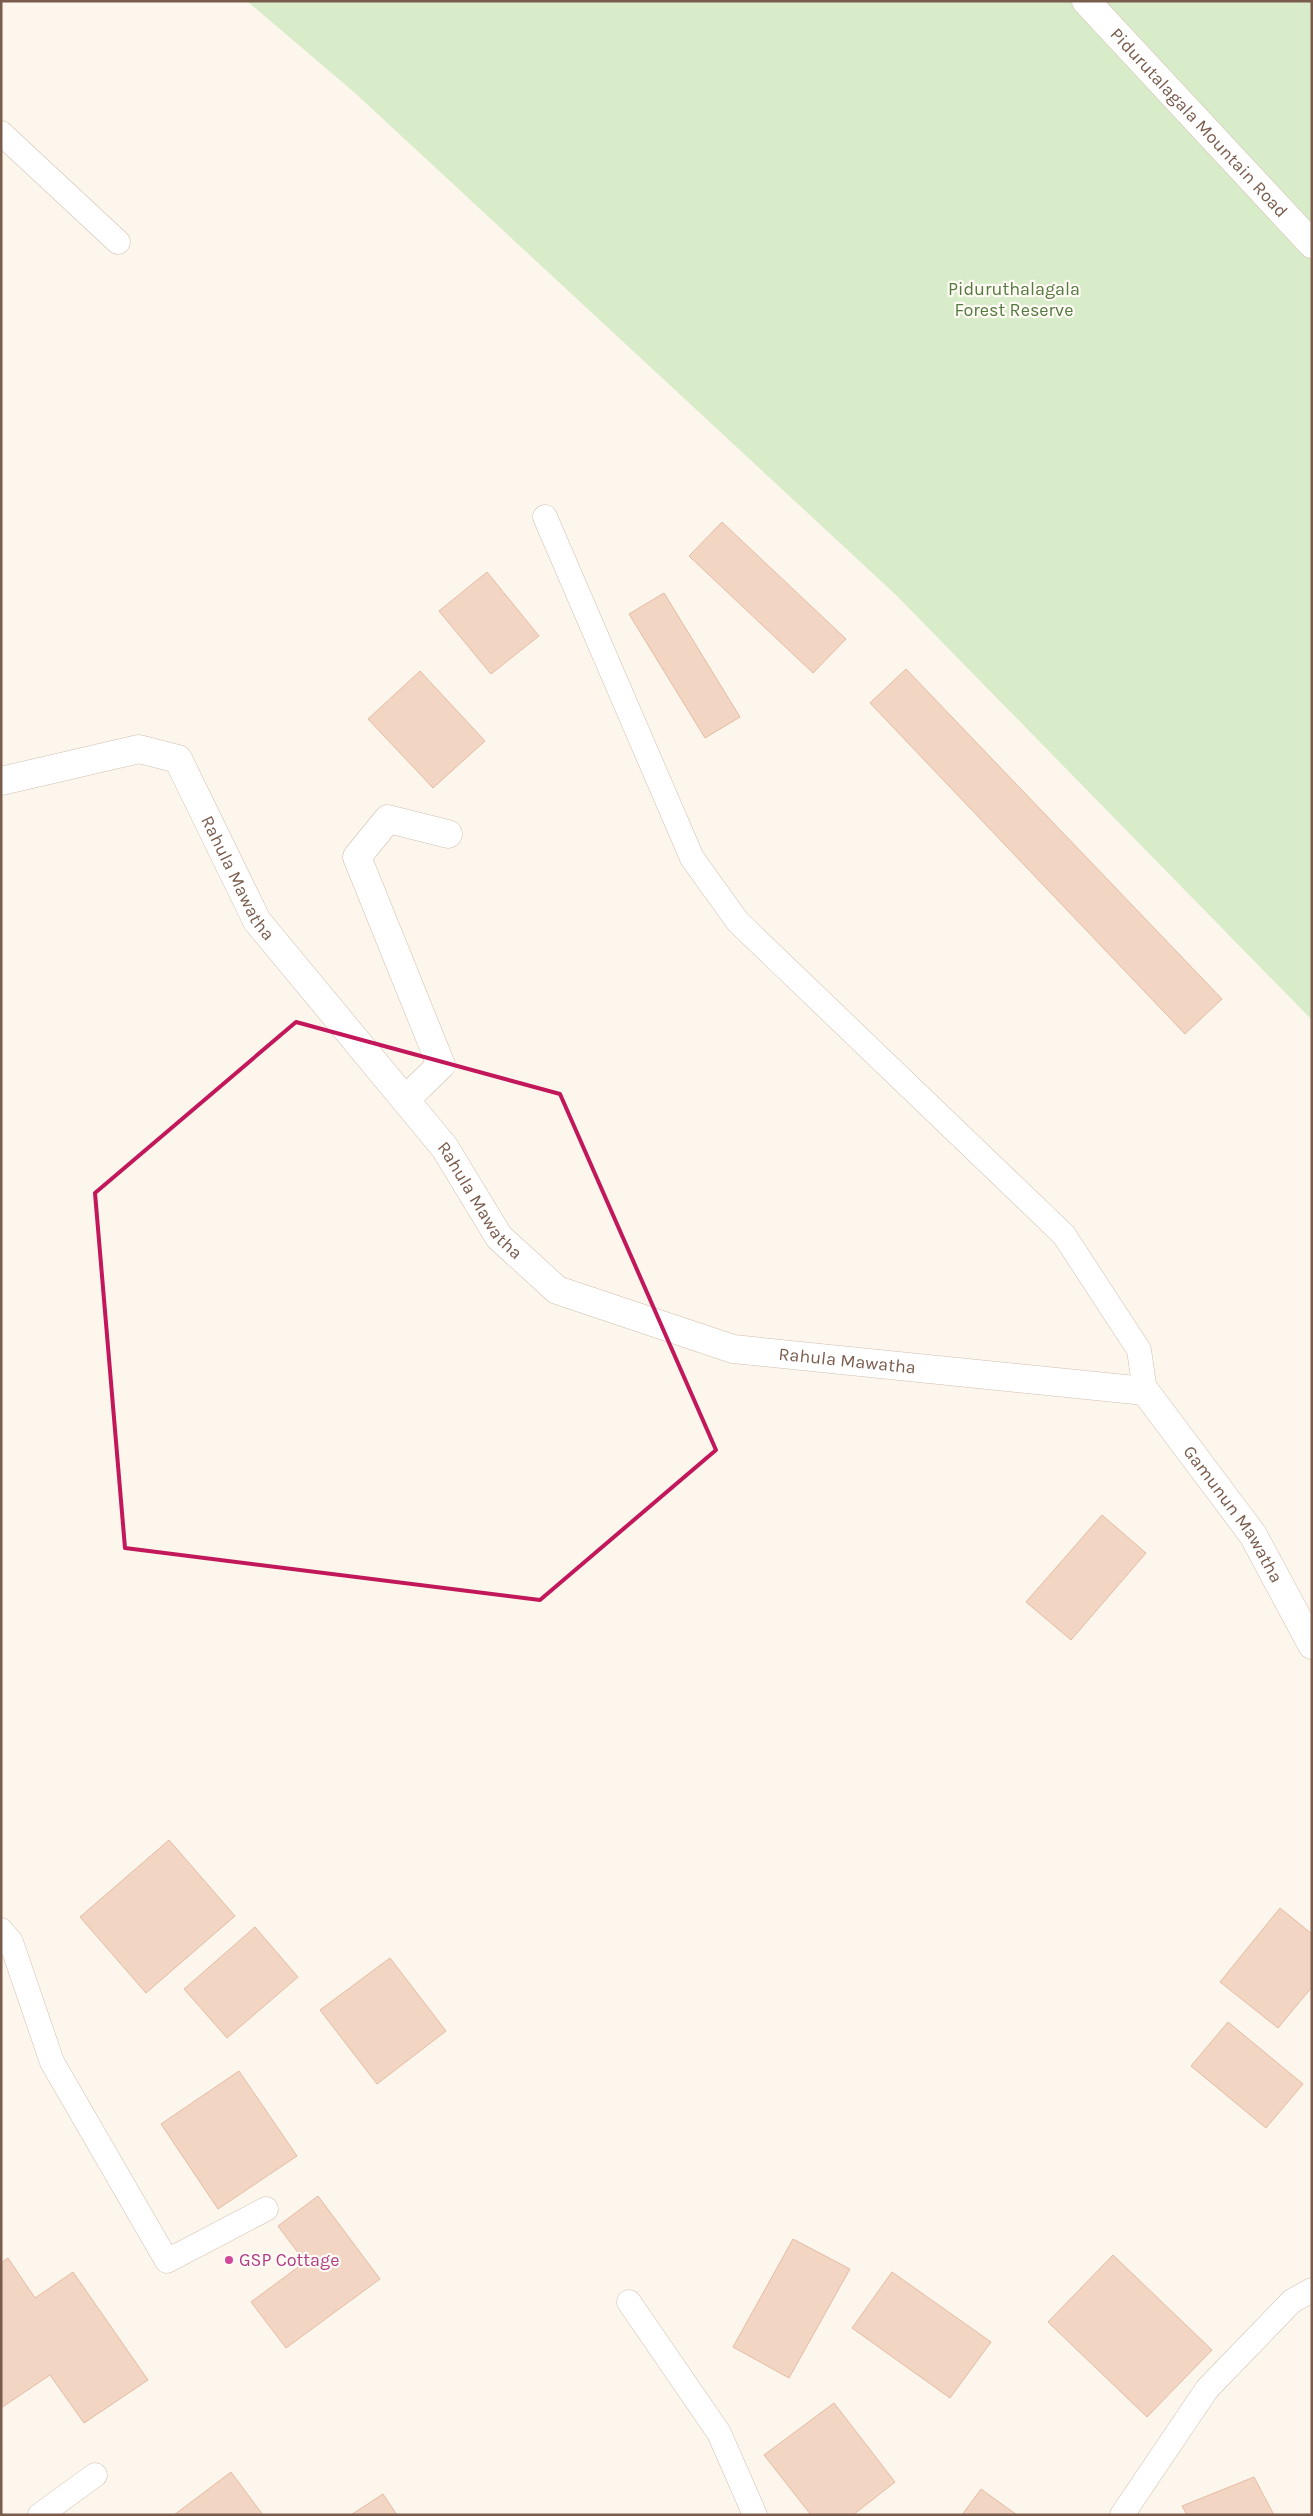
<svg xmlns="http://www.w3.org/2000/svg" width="1313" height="2516" viewBox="0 0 1313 2516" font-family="Karla,sans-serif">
  <rect width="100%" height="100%" fill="#fdf6ec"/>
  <!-- green -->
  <polygon fill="#d8ecc9" points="247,1 1312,1 1312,1020 896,595 355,93"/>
  <!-- building -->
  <g fill="#f3d5c3" stroke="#e6bba3">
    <polygon points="722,522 846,639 813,673 689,556"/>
    <polygon points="487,572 539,636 491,674 439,611"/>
    <polygon points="664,593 740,717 705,738 629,614"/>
    <polygon points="906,669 1222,999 1185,1034 870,703"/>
    <polygon points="420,671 485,741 433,788 368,719"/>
    <polygon points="1102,1515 1146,1553 1071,1640 1026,1602"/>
    <polygon points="169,1840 235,1916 146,1993 80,1917"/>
    <polygon points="1280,1908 1312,1934 1312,1987 1278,2028 1220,1982"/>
    <polygon points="255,1927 298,1977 227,2038 184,1989"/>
    <polygon points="390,1958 446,2031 377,2084 320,2010"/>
    <polygon points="1228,2022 1303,2084 1266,2128 1191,2066"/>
    <polygon points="239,2071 297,2156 218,2209 161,2124"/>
    <polygon points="318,2196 380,2279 286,2348 251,2302 305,2262 278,2226"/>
    <polygon points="793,2239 850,2269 789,2378 733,2347"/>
    <polygon points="1113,2255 1212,2350 1147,2417 1048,2322"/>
    <polygon points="8,2258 35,2298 73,2272 148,2380 84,2423 50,2375 1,2408 1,2263"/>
    <polygon points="892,2272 991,2342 950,2398 852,2328"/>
    <polygon points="834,2403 895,2482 853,2515 811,2515 764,2455"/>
    <polygon points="231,2472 263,2515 174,2515"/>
    <polygon points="1254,2477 1274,2515 1187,2515 1182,2506"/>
    <polygon points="981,2489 1017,2515 962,2515"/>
    <polygon points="383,2494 397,2515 351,2515"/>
  </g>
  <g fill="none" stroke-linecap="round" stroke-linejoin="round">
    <!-- service casing -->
    <g stroke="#d1beb0" stroke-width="25">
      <g id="service">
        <polyline points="1,133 118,242"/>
        <polyline points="545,517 692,858 738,922 1064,1235 1139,1350 1145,1391"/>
        <polyline points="1,1930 11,1942 52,2062 167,2261 266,2209"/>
        <polyline points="629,2302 719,2433 755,2515"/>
        <polyline points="40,2515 95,2475"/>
        <polyline points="1122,2515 1207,2389 1292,2301 1312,2290"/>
      </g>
    </g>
    <!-- minor casing -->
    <g stroke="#d1beb0" stroke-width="29">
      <g id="minor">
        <path id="s1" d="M1086,1L1312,244"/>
        <path id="s2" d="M1,781L139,749L178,759L257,921L445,1148L499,1237L557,1290L733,1349L1145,1391L1253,1535L1312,1645"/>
        <polyline points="405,1100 441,1065 357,857 388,819 448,834"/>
      </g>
    </g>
    <!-- service -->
    <use href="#service" stroke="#fff" stroke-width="24"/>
    <!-- minor -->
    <use href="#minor" stroke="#fff" stroke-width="28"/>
  </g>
  <!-- marked area -->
  <path fill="none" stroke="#c2185b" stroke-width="4" stroke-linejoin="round" d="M296,1022L560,1094L716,1450L540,1600L125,1548L95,1193Z"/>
  <!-- markers -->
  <circle fill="#d1479c" stroke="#fffaf3" stroke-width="2" cx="229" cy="2260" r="5"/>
  <g text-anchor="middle" stroke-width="4.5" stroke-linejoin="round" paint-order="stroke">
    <!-- street labels -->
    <g font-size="18" fill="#7a5c4d" stroke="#fffaf3">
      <text dy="6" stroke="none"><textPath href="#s1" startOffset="166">Pidurutalagala Mountain Road</textPath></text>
      <text dy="6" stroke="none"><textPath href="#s2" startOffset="315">Rahula Mawatha</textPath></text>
      <text dy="6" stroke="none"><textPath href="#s2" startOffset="720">Rahula Mawatha</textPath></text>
      <text dy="6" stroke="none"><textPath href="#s2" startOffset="1140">Rahula Mawatha</textPath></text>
      <text dy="6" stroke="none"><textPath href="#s2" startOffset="1591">Gamunun Mawatha</textPath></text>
    </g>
    <!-- park labels -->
    <g font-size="18" fill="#537a41" stroke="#fffaf3">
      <text x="1014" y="295">Piduruthalagala<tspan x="1014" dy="21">Forest Reserve</tspan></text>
    </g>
    <!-- hotel labels -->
    <g font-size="18" fill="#b23c85" stroke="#fffaf3" text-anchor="start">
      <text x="239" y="2266">GSP Cottage</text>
    </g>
  </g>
  <!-- border -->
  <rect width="1313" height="2516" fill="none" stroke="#7a5c4d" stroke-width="5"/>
</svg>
